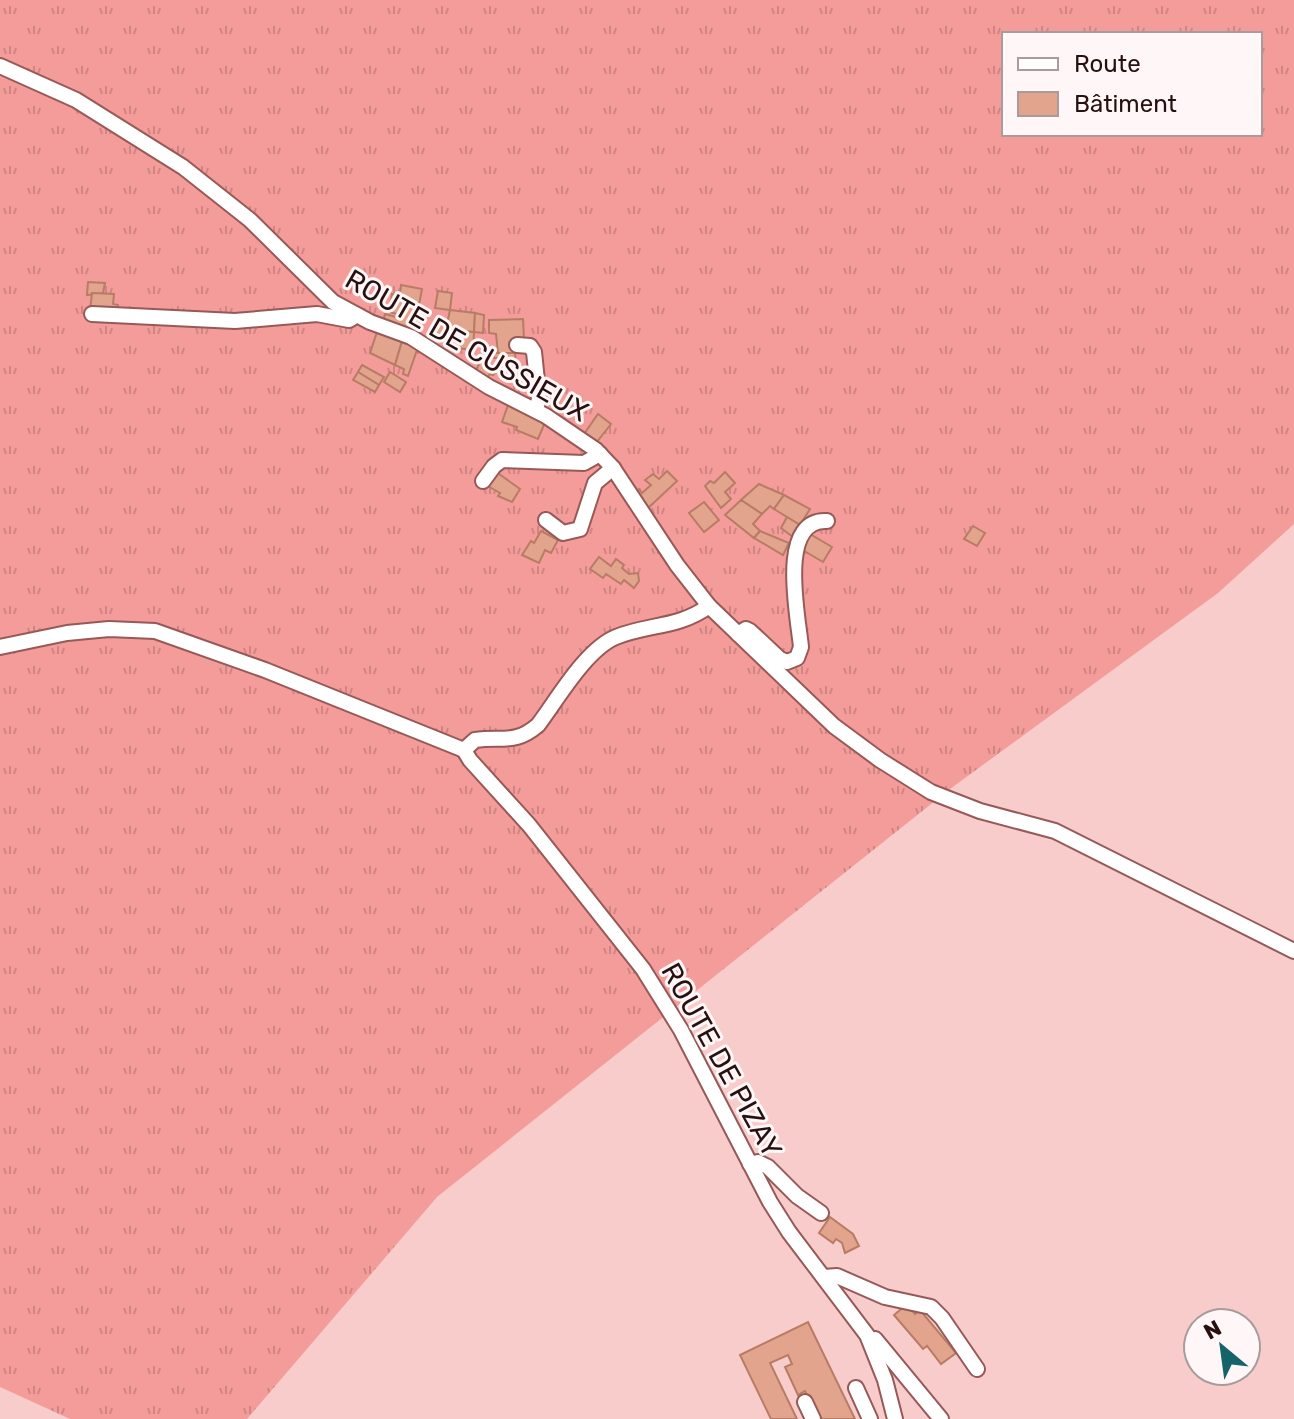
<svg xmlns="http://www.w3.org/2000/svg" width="1294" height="1419" viewBox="0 0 1294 1419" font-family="Rubik,sans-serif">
  <defs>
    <pattern id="grass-tufts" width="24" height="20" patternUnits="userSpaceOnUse" patternTransform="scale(2)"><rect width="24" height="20" fill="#f49c99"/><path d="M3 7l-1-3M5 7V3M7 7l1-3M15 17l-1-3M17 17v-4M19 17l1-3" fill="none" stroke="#d18583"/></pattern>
  </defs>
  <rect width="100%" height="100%" fill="#f7ccca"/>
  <!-- grass -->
  <path fill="url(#grass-tufts)" fill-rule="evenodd" d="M0,0H1294V524L1218,593L950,789L437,1197L247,1419H70L0,1387ZM1004,34H1260V134H1004Z"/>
  <!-- building -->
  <g fill="#e2a48c" stroke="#b87c66" stroke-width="2">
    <polygon points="88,282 105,283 103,293 87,295"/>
    <polygon points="401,285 422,289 414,331 383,322 385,314 396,317 397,314 389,312 392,294 400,296"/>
    <polygon points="438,291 452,293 450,310 435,308"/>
    <polygon points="92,293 114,294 113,304 118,305 117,312 90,311"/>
    <polygon points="450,310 475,313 474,332 458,331 458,333 452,332 449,335 445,334"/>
    <polygon points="475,313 484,315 483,333 474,332"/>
    <polygon points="523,319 524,339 514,339 515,353 498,353 496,334 489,333 489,320"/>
    <polygon points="436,322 447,324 445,338 433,336"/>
    <polygon points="378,329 403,338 395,365 370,353"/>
    <polygon points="458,331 474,332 473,350 449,347 450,341 457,341"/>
    <polygon points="403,338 418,347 408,376 403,374 404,369 395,365"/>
    <polygon points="493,353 515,353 516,367 500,367 498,358 494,358"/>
    <polygon points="480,362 486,366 497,371 493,375 490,374 486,380 474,374"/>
    <polygon points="362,365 384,377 379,385 358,372"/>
    <polygon points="358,372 379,385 375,392 353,380"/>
    <polygon points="390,372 406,382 400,392 384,382"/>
    <polygon points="508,405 546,420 538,439 516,430 517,427 502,422"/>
    <polygon points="598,414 611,424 596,443 584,434"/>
    <polygon points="495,471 520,489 512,502 498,496 500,493 486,485"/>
    <polygon points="667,471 677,481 646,510 635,493 639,489 642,493 651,485 645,480 653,474 659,479"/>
    <polygon points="725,472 735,483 725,492 731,499 721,508 705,486 710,481 714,483"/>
    <polygon points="759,484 784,495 774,509 770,506 762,514 741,500"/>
    <polygon points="784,495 810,509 800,525 774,509"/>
    <polygon points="741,500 762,514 753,524 760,531 754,538 725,515"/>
    <polygon points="704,502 719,520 704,532 689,513"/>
    <polygon points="787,517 800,525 793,537 781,528"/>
    <polygon points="973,526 985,533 977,546 964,539"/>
    <polygon points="541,531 558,540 551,553 545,550 539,563 522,555 531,541 534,543"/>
    <polygon points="760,531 789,543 783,555 754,538"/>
    <polygon points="810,534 832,547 823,562 801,549"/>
    <polygon points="599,557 611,566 616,559 624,565 622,568 629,574 638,573 639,581 634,588 624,580 621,584 606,574 603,578 590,569"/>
    <polygon points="830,1217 853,1234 859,1246 845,1253 842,1243 836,1239 833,1243 819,1233"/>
    <polygon points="907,1304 915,1314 920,1310 956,1353 941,1364 927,1346 923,1349 894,1315"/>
    <polygon points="808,1322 855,1419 818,1419 805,1391 798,1395 785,1367 792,1364 788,1355 770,1363 797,1419 771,1419 740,1355"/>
  </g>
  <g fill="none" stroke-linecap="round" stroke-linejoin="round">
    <!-- minor casing -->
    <g stroke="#975958" stroke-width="18">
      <g id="minor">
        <polyline points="0,66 76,100 183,167 250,220 333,302 370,322 411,337 489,387 546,416 596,450 613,468 677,565 709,606 834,726 880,760 931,792 980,811 1055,831 1294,951"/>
        <polyline points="92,314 235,321 317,314 349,320 357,315"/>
        <polyline points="517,345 530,346 534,352 539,400 535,410"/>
        <polyline points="483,481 494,466 502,460 584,463 600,454"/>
        <polyline points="546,520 563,533 580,529 595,483 613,468"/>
        <path d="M738,634L746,629L750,631L780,659L787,662L797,658L801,647C798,616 777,518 827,521"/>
        <polyline points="0,647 67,633 109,629 155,631 265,670 464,750"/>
        <polyline points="464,750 470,760 529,825 643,969 681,1030 770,1202 789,1232 867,1335 885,1380 895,1419"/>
        <path d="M464,750L475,740C502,736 515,745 538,725C557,700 586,649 616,637C648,624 679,628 709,606"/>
        <polyline points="750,1164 758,1162 768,1167 797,1196 821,1213"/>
        <polyline points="824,1277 837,1276 885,1297 931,1307 942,1318 977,1369"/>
        <polyline points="875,1339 941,1419"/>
        <polyline points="856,1388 870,1419"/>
        <polyline points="805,1402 813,1419"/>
      </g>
    </g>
    <!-- minor -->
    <use href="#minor" stroke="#fff" stroke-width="14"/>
  </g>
  <g text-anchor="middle" stroke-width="6" stroke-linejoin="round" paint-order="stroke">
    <!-- street labels -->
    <g font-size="28" fill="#281010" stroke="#fff7f7">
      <text transform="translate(467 345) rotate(30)" y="10">ROUTE DE CUSSIEUX</text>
      <text transform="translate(722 1060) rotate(61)" y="10">ROUTE DE PIZAY</text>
    </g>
  </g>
  <!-- legend -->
  <rect x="1002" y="32" width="260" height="104" fill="#fff7f7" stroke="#a99b9b" stroke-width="2"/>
  <rect x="1018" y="58" width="40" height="12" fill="#ffffff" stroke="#a99b9b" stroke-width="2"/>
  <text x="1074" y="72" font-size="24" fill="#281010">Route</text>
  <rect x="1018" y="92" width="40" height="24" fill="#e2a48c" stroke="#a99b9b" stroke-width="2"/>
  <text x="1074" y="112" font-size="24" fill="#281010">Bâtiment</text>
  <!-- north arrow -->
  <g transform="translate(1222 1347) rotate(331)"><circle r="38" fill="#fff7f7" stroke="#a99b9b" stroke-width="2"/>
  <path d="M0-6L14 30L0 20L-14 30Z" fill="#156469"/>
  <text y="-12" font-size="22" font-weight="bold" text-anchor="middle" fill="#281010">N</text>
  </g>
</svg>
